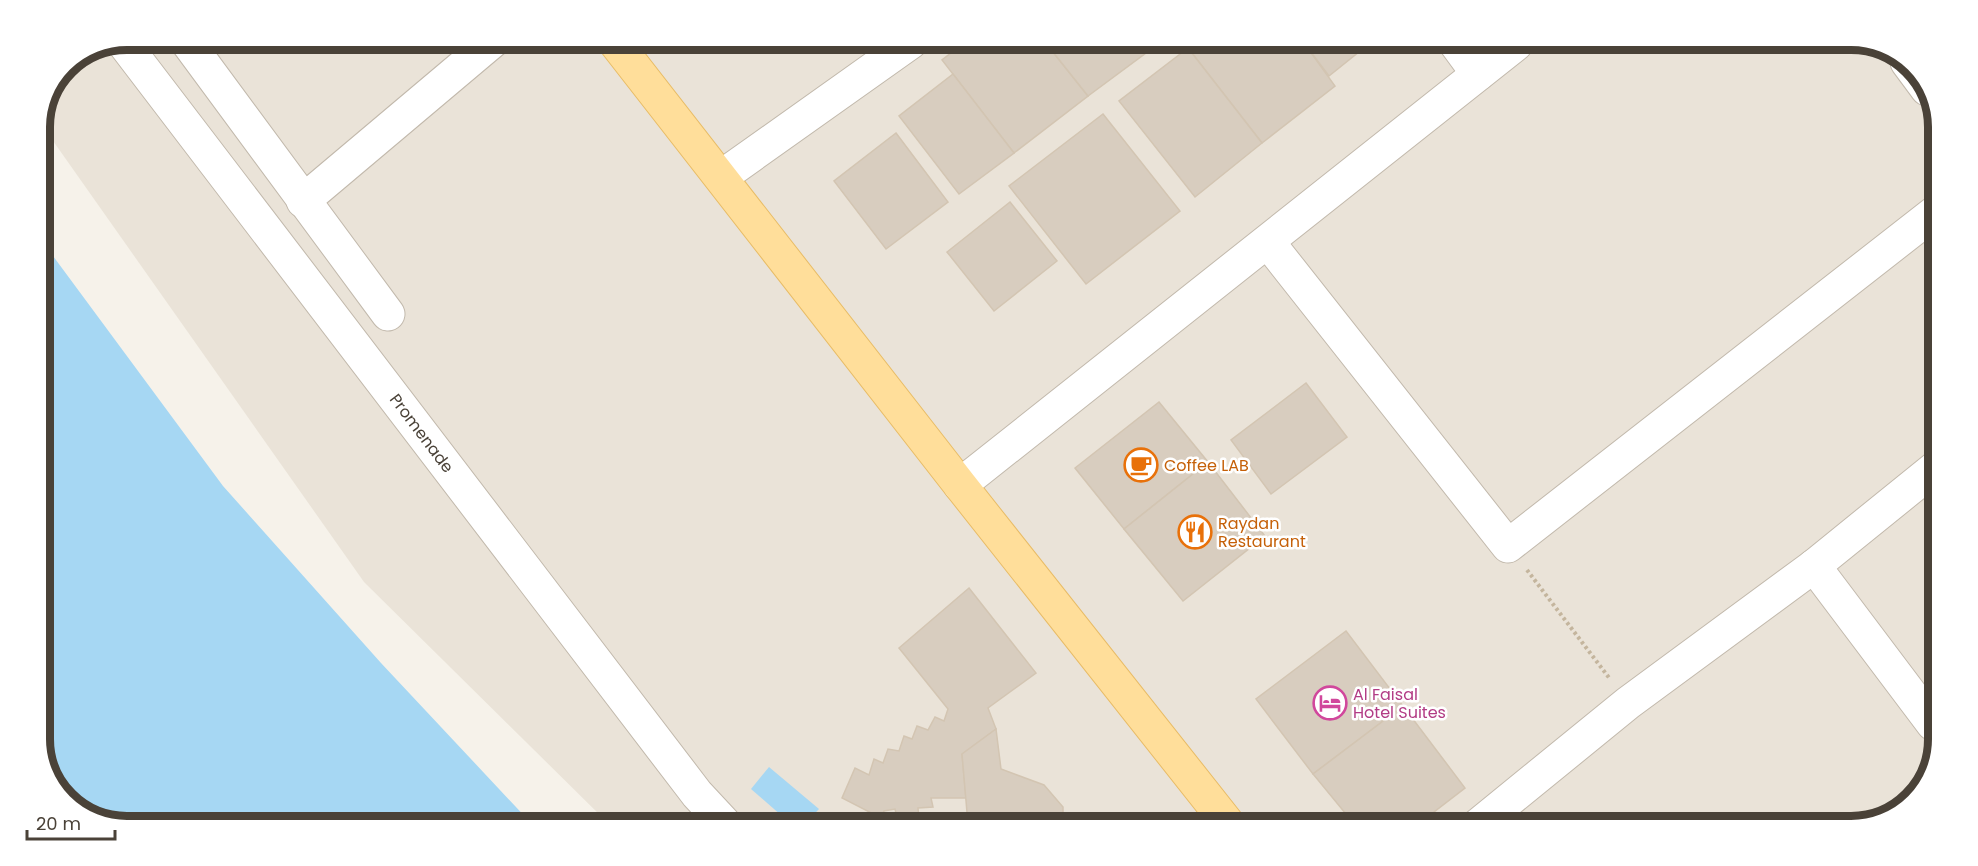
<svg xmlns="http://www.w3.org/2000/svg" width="1978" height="866" viewBox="0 0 1978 866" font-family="Poppins,sans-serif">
  <rect width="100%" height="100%" fill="#f6f2ea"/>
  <!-- residential -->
  <polygon fill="#eae3d8" points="126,39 1885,46 1921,73 1939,121 1932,773 1901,812 1852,827 607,822 364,582 39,121 65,64"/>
  <!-- water -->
  <g fill="#a6d7f3">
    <polygon points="39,237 223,486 381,663 530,822 93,820 57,793 39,746"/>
    <polygon points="769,767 819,809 806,823 790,823 751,789"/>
  </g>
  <!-- building -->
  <g fill="#d8cdbf" stroke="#d3c5b2" stroke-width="1.5">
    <polygon points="965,42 1045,42 1088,96 1014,153 942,60"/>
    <polygon points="1045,42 1158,43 1158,44 1088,96"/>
    <polygon points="1195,43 1304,43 1335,86 1262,143 1188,48"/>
    <polygon points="1304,43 1361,44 1360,51 1329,76"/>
    <polygon points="1188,48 1262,143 1195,197 1119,101"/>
    <polygon points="953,74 1014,153 959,194 899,116"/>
    <polygon points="1103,114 1180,211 1086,284 1009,186"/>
    <polygon points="896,133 948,202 886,249 834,181"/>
    <polygon points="1010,202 1057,261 994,311 947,252"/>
    <polygon points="1306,383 1347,437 1271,494 1231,440"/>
    <polygon points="1159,402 1208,462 1124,529 1075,468"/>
    <polygon points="1208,462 1265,536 1183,601 1124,529"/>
    <polygon points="969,588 1036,673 988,708 996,729 962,754 966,798 931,798 933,807 918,808 919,820 898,821 895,809 884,811 881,818 842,798 855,768 869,775 874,759 883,763 888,749 899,751 904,736 912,739 917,726 928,730 935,717 944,721 948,709 899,648"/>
    <polygon points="1346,631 1403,706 1313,774 1256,699"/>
    <polygon points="1403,706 1465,788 1417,825 1355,825 1313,774"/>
    <polygon points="996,729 1001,769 1044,785 1063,807 1063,824 968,824 962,754"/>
  </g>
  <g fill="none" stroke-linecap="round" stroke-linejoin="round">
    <!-- minor casing -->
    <g stroke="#c2b9ac" stroke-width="35">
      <g id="minor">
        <polyline points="185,39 388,314"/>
        <polyline points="122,41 697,794 724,823"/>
        <polyline points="1456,44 1478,74"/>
        <polyline points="1907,62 1927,89"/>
        <polyline points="721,177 911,42"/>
        <polyline points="303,201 494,40"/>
        <polyline points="1268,242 1508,546 1938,210"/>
        <polyline points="960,485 1516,44"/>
        <polyline points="1814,566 1933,724"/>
        <polyline points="1477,826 1628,703 1814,566 1935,468"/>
      </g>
    </g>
    <!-- major casing -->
    <g stroke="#e8bc66" stroke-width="35">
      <polyline id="major" points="614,41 960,485 1229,825"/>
    </g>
    <!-- path -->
    <polyline stroke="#c4b59d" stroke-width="4" stroke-dasharray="3 3" stroke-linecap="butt" points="1527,570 1610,679"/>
    <!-- minor -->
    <use href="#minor" stroke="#fff" stroke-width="33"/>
    <!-- major -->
    <use href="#major" stroke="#ffde9a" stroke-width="33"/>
  </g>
  <!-- icons -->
  <defs>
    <g id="cafe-ring" transform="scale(1.725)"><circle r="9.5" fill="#fff" stroke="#e8710a" stroke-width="1.5"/><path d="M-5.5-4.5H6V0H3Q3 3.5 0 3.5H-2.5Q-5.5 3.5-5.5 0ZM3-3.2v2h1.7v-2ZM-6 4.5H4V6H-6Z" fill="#e8710a"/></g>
    <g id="restaurant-ring" transform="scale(1.725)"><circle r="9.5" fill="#fff" stroke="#e8710a" stroke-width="1.5"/><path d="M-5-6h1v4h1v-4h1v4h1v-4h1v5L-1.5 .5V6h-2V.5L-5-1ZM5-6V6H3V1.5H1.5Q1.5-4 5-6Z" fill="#e8710a"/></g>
    <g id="hotel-ring" transform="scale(1.725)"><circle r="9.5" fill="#fff" stroke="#d1479c" stroke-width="1.5"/><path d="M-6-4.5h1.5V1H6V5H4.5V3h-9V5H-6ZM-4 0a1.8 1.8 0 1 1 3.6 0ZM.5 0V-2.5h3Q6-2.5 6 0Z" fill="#d1479c"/></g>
  </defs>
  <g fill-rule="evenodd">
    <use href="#cafe-ring" x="1141" y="465"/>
    <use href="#restaurant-ring" x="1195" y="532"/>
    <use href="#hotel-ring" x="1330" y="703"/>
  </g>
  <g text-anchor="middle" stroke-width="5" stroke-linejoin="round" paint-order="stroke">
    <!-- street labels -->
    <g font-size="16" fill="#4a4238" stroke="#fff">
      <text transform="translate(422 433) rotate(53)" y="6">Promenade</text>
    </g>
    <!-- food labels -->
    <g font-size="16" fill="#c56008" stroke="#fff" text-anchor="start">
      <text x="1164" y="471">Coffee LAB</text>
      <text x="1218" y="529">Raydan<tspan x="1218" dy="18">Restaurant</tspan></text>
    </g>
    <!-- hotel labels -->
    <g font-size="16" fill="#b23c85" stroke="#fff" text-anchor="start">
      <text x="1353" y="700">Al Faisal<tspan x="1353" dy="18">Hotel Suites</tspan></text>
    </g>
  </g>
  <!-- crop -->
  <path d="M0 0H1978V866H0ZM127 50H1851A77 77 0 0 1 1928 127V739A77 77 0 0 1 1851 816H127A77 77 0 0 1 50 739V127A77 77 0 0 1 127 50Z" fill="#fff" fill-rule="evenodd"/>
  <path fill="none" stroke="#4a4238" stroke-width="8" d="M127 50H1851A77 77 0 0 1 1928 127V739A77 77 0 0 1 1851 816H127A77 77 0 0 1 50 739V127A77 77 0 0 1 127 50Z"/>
  <!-- scale -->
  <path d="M27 830v9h88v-9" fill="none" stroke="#4a4238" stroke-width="3"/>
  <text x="36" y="830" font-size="18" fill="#4a4238" stroke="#ffffff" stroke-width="4.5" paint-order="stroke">20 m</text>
</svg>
